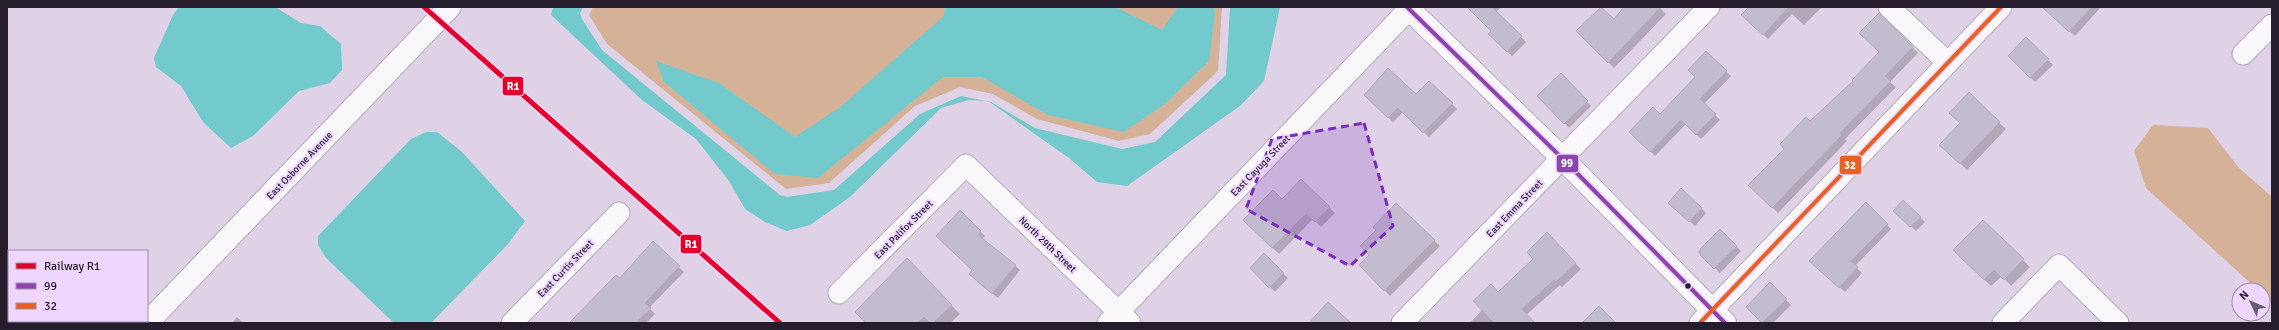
<svg xmlns="http://www.w3.org/2000/svg" width="2279" height="330" viewBox="0 0 2279 330" font-family="Signika,sans-serif">
  <rect width="100%" height="100%" fill="#dfd2e7"/>
  <!-- green -->
  <g fill="#d5b297">
    <polygon points="593,7 1222,7 1218,71 1150,134 1119,141 1037,119 993,94 960,87 915,106 829,183 786,189 607,44 589,15"/>
    <polygon points="2153,125 2208,128 2239,168 2272,197 2272,303 2263,295 2263,290 2258,290 2146,188 2134,151"/>
  </g>
  <!-- water -->
  <g fill="#72cacc">
    <polygon points="179,7 275,7 301,23 320,26 341,44 342,70 330,83 299,91 253,136 231,148 203,122 181,86 156,67 154,58 173,15"/>
    <polygon points="553,7 583,7 580,13 582,19 602,50 780,195 787,197 834,190 920,114 961,96 991,102 1035,128 1122,149 1155,142 1226,75 1230,7 1280,7 1264,81 1240,106 1127,186 1097,182 1069,158 988,101 969,100 941,108 850,197 810,225 787,231 765,222 745,209 729,181 696,139 642,100 551,15"/>
    <polygon points="945,7 1115,7 1162,30 1178,7 1213,7 1215,13 1209,61 1165,104 1124,132 1048,115 982,77 943,77 818,178 775,174 664,82 656,61 719,83 795,137 839,108 944,16"/>
    <polygon points="426,132 437,132 461,151 525,221 508,244 431,323 394,323 326,258 318,245 318,236 411,139"/>
  </g>
  <!-- shadow -->
  <g fill="#0003">
    <polygon points="1468,7 1501,7 1496,12 1526,42 1512,56 1489,34 1492,31"/>
    <polygon points="1626,7 1659,7 1666,14 1614,68 1578,31 1614,20"/>
    <polygon points="1750,7 1822,7 1804,25 1792,14 1768,39 1743,15"/>
    <polygon points="2056,7 2101,7 2075,36 2055,18"/>
    <polygon points="1879,14 1918,53 1890,82 1896,87 1845,139 1847,141 1778,213 1750,185 1855,81 1880,52"/>
    <polygon points="2027,38 2053,65 2035,82 2009,56"/>
    <polygon points="1706,53 1731,76 1704,104 1720,120 1701,139 1686,124 1655,156 1631,132 1660,115 1696,77"/>
    <polygon points="1561,75 1591,106 1569,128 1538,96"/>
    <polygon points="1429,82 1457,109 1429,137 1403,112 1393,122 1365,95 1416,96"/>
    <polygon points="1969,94 2006,129 1967,170 1941,145 1961,124"/>
    <polygon points="1301,180 1335,213 1321,227 1313,219 1279,254 1245,220 1282,200"/>
    <polygon points="1903,201 1925,222 1916,231 1894,211"/>
    <polygon points="1866,203 1891,229 1855,266 1862,273 1845,292 1816,266"/>
    <polygon points="1396,204 1440,246 1390,296 1360,265 1370,255 1378,230"/>
    <polygon points="1674,207 1701,208 1706,213 1695,226"/>
    <polygon points="960,212 985,236 982,239 1020,270 998,298 975,279"/>
    <polygon points="1983,221 2030,267 2011,286 2002,276 1991,286 1954,250"/>
    <polygon points="1720,230 1741,251 1720,273 1698,252"/>
    <polygon points="1547,234 1581,269 1562,287 1560,285 1526,315 1534,323 1470,323 1498,293 1535,259"/>
    <polygon points="653,243 684,272 649,308 655,314 646,323 571,323 620,279"/>
    <polygon points="1264,255 1288,278 1275,292 1251,268"/>
    <polygon points="907,260 960,314 950,323 867,323"/>
    <polygon points="1770,284 1791,305 1773,323 1764,323 1752,312"/>
    <polygon points="237,317 243,323 232,323"/>
  </g>
  <!-- building -->
  <g fill="#c3bcce" stroke="#b2abbc">
    <polygon points="1467,7 1492,7 1522,36 1507,52 1488,34 1491,31"/>
    <polygon points="1601,7 1614,19 1624,7 1661,7 1608,63 1576,31"/>
    <polygon points="1749,7 1789,7 1763,35 1741,15"/>
    <polygon points="2042,7 2092,7 2069,32"/>
    <polygon points="1879,13 1913,47 1885,76 1891,81 1840,133 1842,135 1772,208 1748,185 1784,149 1780,144 1806,117 1810,121 1853,81 1852,80 1879,52 1859,33"/>
    <polygon points="2026,37 2049,59 2030,78 2008,56"/>
    <polygon points="1706,51 1727,71 1700,99 1716,114 1696,135 1681,120 1650,152 1629,132 1653,107 1660,114 1695,77 1688,70"/>
    <polygon points="1388,68 1416,94 1429,81 1453,103 1423,133 1398,108 1388,118 1364,95"/>
    <polygon points="1561,73 1588,101 1564,124 1537,96"/>
    <polygon points="1969,92 2000,122 1960,164 1939,145 1960,123 1949,113"/>
    <polygon points="1301,179 1330,207 1315,222 1306,214 1272,248 1243,220 1273,190 1282,199"/>
    <polygon points="1681,188 1702,208 1689,222 1668,203"/>
    <polygon points="1903,200 1921,217 1910,227 1893,211"/>
    <polygon points="1866,202 1888,224 1851,261 1858,267 1839,288 1809,261"/>
    <polygon points="1396,203 1435,240 1384,291 1359,265 1369,255 1360,246 1376,230 1373,227"/>
    <polygon points="960,210 981,231 978,235 1016,265 992,294 969,274 972,270 936,236"/>
    <polygon points="1983,220 2024,259 2004,280 1994,270 1984,280 1953,250"/>
    <polygon points="1720,229 1737,246 1714,269 1700,255 1700,249"/>
    <polygon points="1547,232 1576,263 1556,282 1554,280 1522,309 1535,323 1494,323 1473,301 1491,284 1498,292 1533,259 1527,252"/>
    <polygon points="653,241 680,266 645,303 651,308 636,323 569,323 616,275 620,278"/>
    <polygon points="1264,253 1284,273 1269,288 1250,268"/>
    <polygon points="907,258 952,305 933,323 930,323 924,317 918,323 866,323 855,312"/>
    <polygon points="1770,282 1787,299 1762,323 1746,307"/>
    <polygon points="1328,302 1351,323 1309,323"/>
    <polygon points="1599,306 1616,323 1582,323"/>
  </g>
  <g fill="none" stroke-linecap="round" stroke-linejoin="round">
    <!-- minor casing -->
    <g stroke="#b5abbb" stroke-width="23">
      <g id="minor">
        <polyline points="1889,7 1948,63"/>
        <polyline points="2243,54 2272,25"/>
        <polyline points="839,293 966,165 1130,323"/>
        <polyline points="512,323 619,213"/>
        <polyline points="1108,323 1411,7"/>
        <polyline points="1402,323 1709,7"/>
        <polyline points="1700,323 2001,7"/>
        <polyline points="2003,323 2059,265 2118,323"/>
      </g>
    </g>
    <!-- tertiary casing -->
    <g stroke="#b5abbb" stroke-width="24">
      <g id="tertiary">
        <polyline points="1407,7 1562,158 1725,323"/>
        <polyline points="147,323 450,7"/>
      </g>
    </g>
    <!-- minor -->
    <use href="#minor" stroke="#faf8fb" stroke-width="21"/>
    <!-- tertiary -->
    <use href="#tertiary" stroke="#faf8fb" stroke-width="22"/>
    <!-- bus-1 casing -->
    <g stroke="#eed6fe" stroke-width="7">
      <polyline id="bus-1" points="1407,7 1562,158 1725,323"/>
    </g>
    <!-- bus-2 casing -->
    <g stroke="#eed6fe" stroke-width="7">
      <polyline id="bus-2" points="1700,323 2001,7"/>
    </g>
    <!-- bus-1 -->
    <use href="#bus-1" stroke="#8e44ad" stroke-width="4"/>
    <!-- bus-2 -->
    <use href="#bus-2" stroke="#e86122" stroke-width="4"/>
    <!-- rail-1 casing -->
    <g stroke="#eed6fe" stroke-width="8">
      <polyline id="rail-1" points="424,7 780,323"/>
    </g>
    <!-- rail-1 -->
    <use href="#rail-1" stroke="#e4002b" stroke-width="5"/>
  </g>
  <!-- marked area -->
  <path fill="#7b2cbf" fill-opacity="0.2" stroke="#7b2cbf" stroke-width="3" stroke-dasharray="8 5" stroke-linejoin="round" d="M1364,123L1393,226L1350,266L1246,209L1272,139Z"/>
  <!-- markers -->
  <circle fill="#251d2b" stroke="#eed6fe" stroke-width="1.5" cx="1688" cy="286" r="3.5"/>
  <g text-anchor="middle" stroke-width="4" stroke-linejoin="round" paint-order="stroke">
    <!-- street labels -->
    <g font-size="10" fill="#251d2b" stroke="#eed6fe">
      <text transform="translate(299 165) rotate(-46)" y="4">East Osborne Avenue</text>
      <text transform="translate(1260 165) rotate(-46)" y="4">East Cayuga Street</text>
      <text transform="translate(1514 208) rotate(-46)" y="4">East Emma Street</text>
      <text transform="translate(903 229) rotate(-45)" y="4">East Palifox Street</text>
      <text transform="translate(1048 244) rotate(44)" y="4">North 29th Street</text>
      <text transform="translate(565 268) rotate(-46)" y="4">East Curtis Street</text>
    </g>
  </g>
  <g stroke="#eed6fe" stroke-width="1.5">
    <rect x="502" y="76" width="22" height="20" rx="4" fill="#e4002b"/>
    <rect x="1556" y="154" width="23" height="19" rx="4" fill="#8e44ad"/>
    <rect x="1839" y="155" width="23" height="20" rx="4" fill="#e86122"/>
    <rect x="680" y="234" width="22" height="20" rx="4" fill="#e4002b"/>
  </g>
  <g font-size="11" text-anchor="middle" font-weight="bold" fill="#fff">
    <text x="513" y="90">R1</text>
    <text x="1567" y="167">99</text>
    <text x="1850" y="169">32</text>
    <text x="691" y="248">R1</text>
  </g>
  <!-- border -->
  <rect width="2279" height="330" fill="none" stroke="#251d2b" stroke-width="16"/>
  <!-- legend -->
  <rect x="8" y="250" width="140" height="72" fill="#eed6fe" stroke="#9e8caa"/>
  <rect x="16" y="263" width="20" height="6" fill="#e4002b" stroke="#9e8caa"/>
  <text x="44" y="270" font-size="12" fill="#251d2b">Railway R1</text>
  <rect x="16" y="283" width="20" height="6" fill="#8e44ad" stroke="#9e8caa"/>
  <text x="44" y="290" font-size="12" fill="#251d2b">99</text>
  <rect x="16" y="303" width="20" height="6" fill="#e86122" stroke="#9e8caa"/>
  <text x="44" y="310" font-size="12" fill="#251d2b">32</text>
  <!-- north arrow -->
  <g transform="translate(2251 302) rotate(314)"><circle r="19" fill="#eed6fe" stroke="#9e8caa"/>
  <path d="M0-3L7 15L0 10L-7 15Z" fill="#665c6d"/>
  <text y="-6" font-size="11" font-weight="bold" text-anchor="middle" fill="#251d2b">N</text>
  </g>
</svg>
